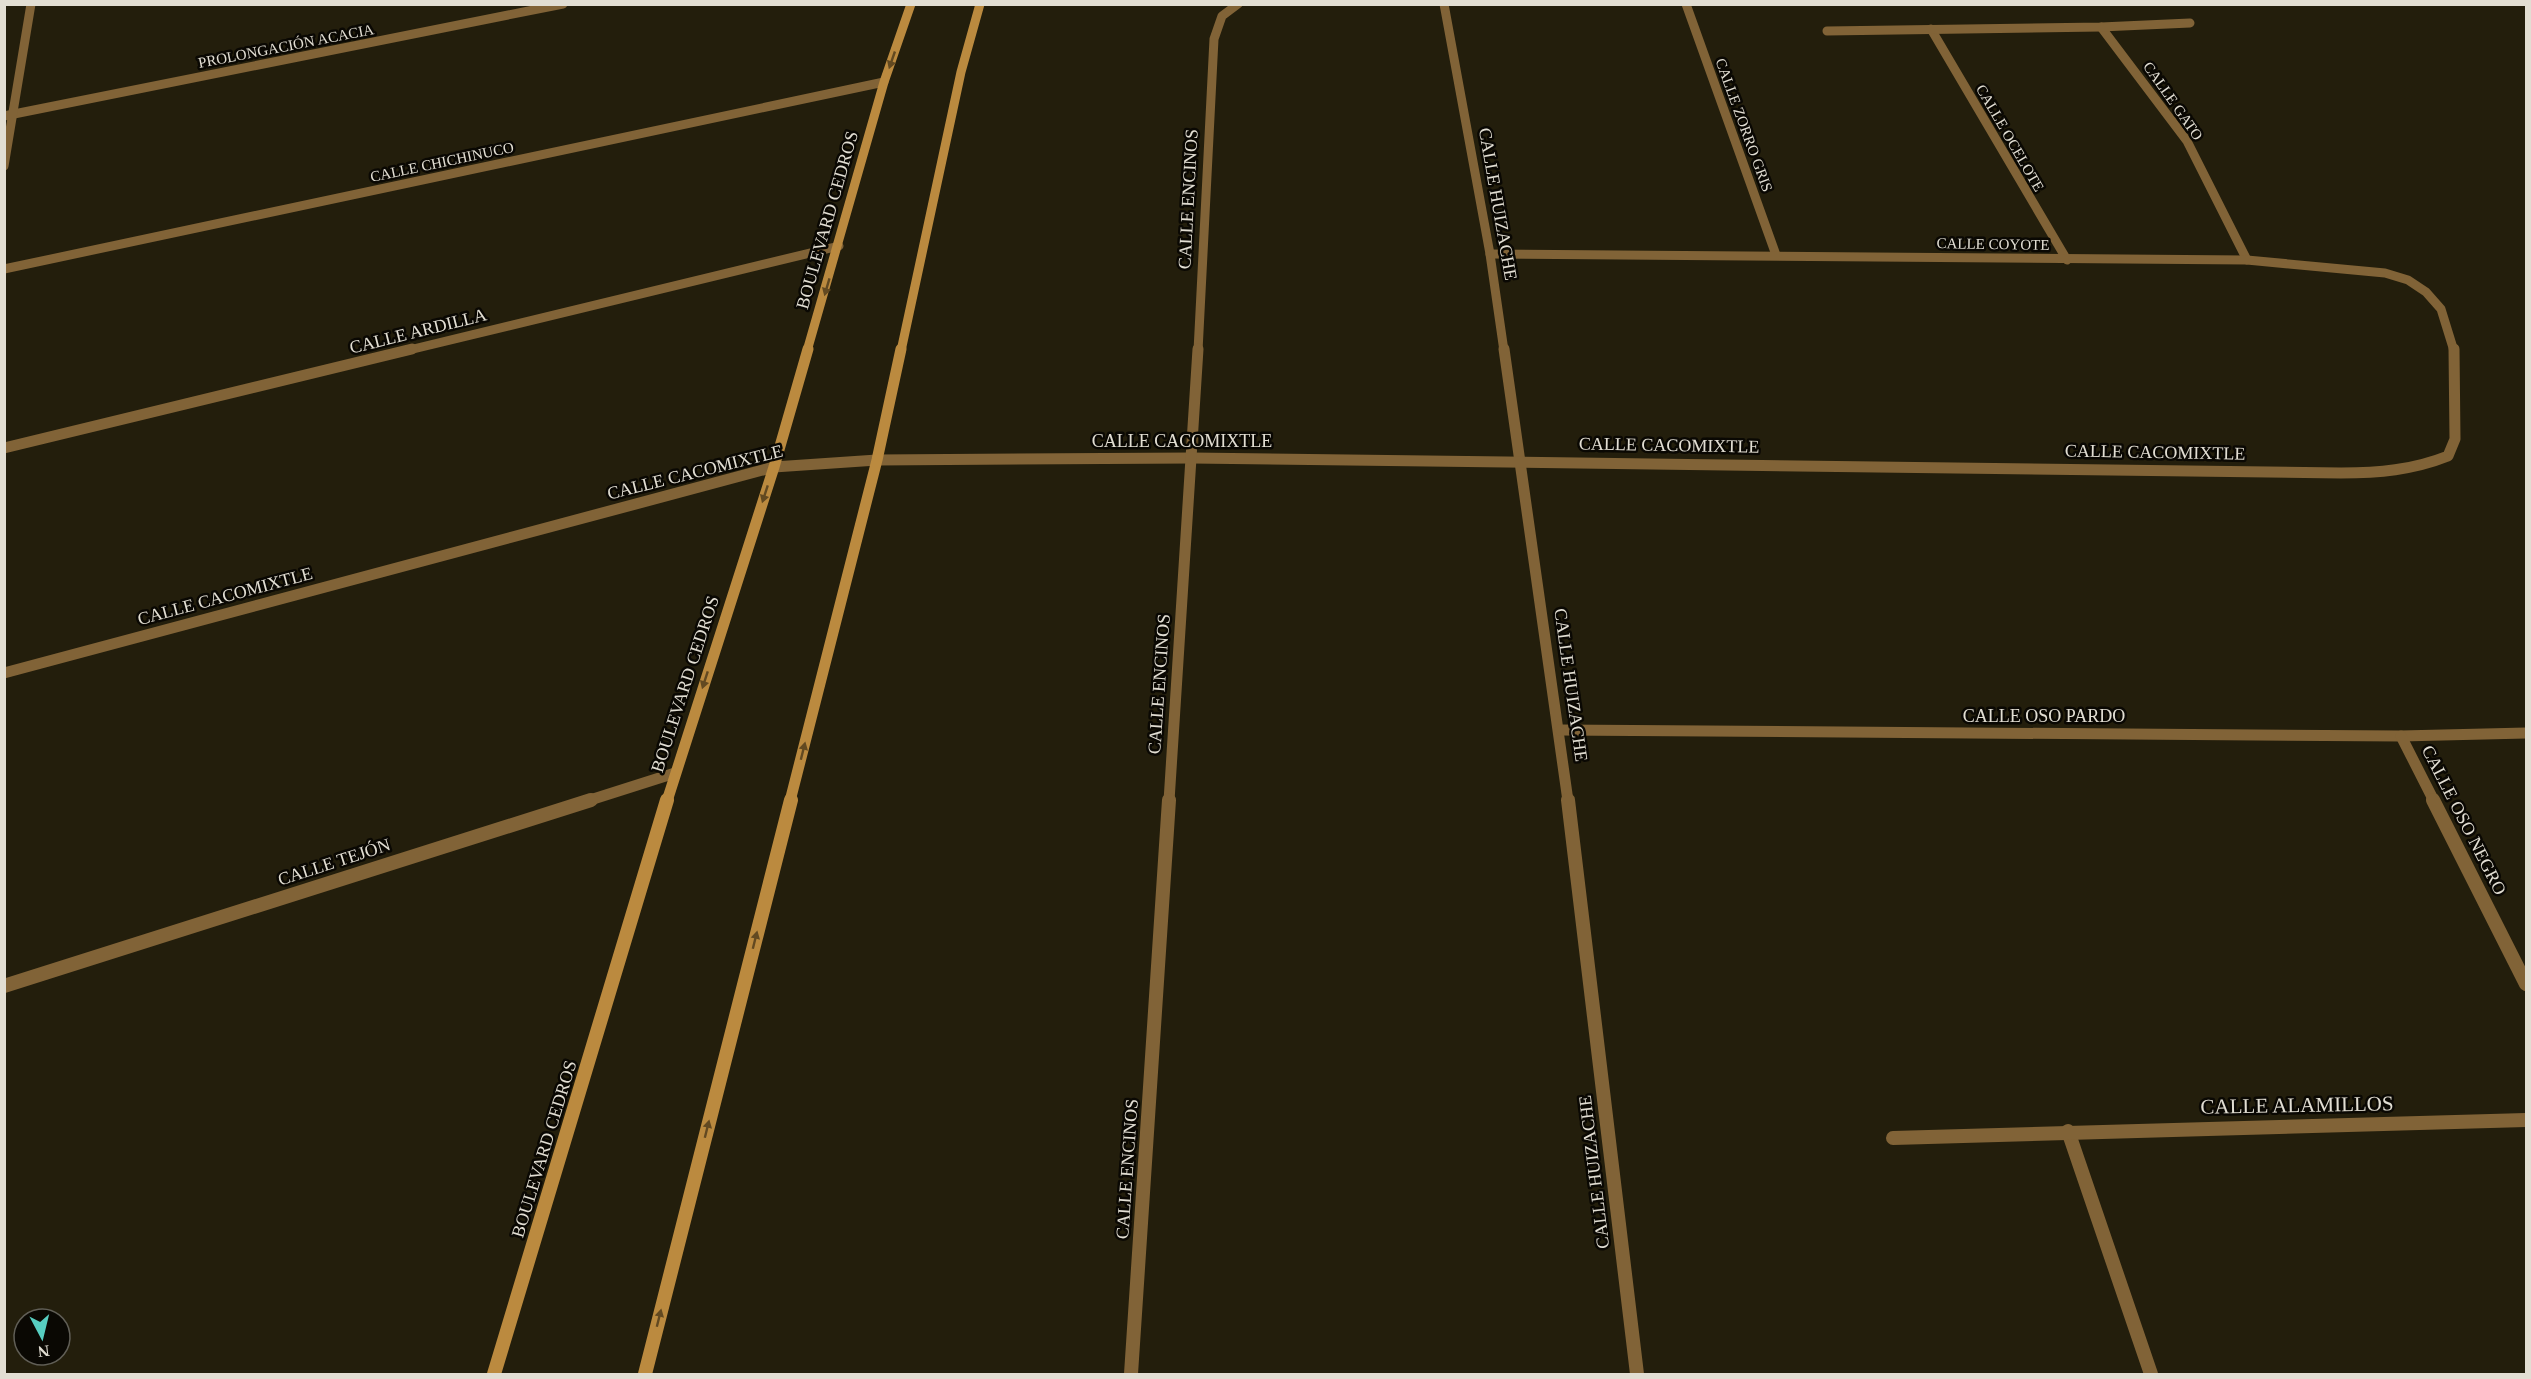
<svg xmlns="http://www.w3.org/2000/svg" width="2531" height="1379" viewBox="0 0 2531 1379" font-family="Georgia,serif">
  <rect width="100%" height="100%" fill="#231e0c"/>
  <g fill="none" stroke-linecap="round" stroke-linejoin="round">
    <!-- street-far2 -->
    <g stroke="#816337" stroke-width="9">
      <polyline points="1444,4 1490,254 1504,351"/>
      <polyline points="1686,4 1776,255"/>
      <polyline points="2101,27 2187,141 2247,260"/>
      <polyline points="1931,29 2067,260"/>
      <polyline points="1827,31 2101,27 2190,23"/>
      <polyline points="4,116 563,4"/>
      <polyline points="4,166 31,4"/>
      <polyline points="1490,254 2247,260 2385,273 2408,280 2426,292 2441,309 2454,351"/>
      <polyline points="4,269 884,82"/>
      <polyline points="405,351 839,246"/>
      <polyline points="1198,351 1214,39 1222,16 1238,4"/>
    </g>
    <!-- street-far1 -->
    <g stroke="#816337" stroke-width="11">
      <polyline points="1504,349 1568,801"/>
      <polyline points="4,448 412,349"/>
      <path d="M4,673L774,467L877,460L1192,458L2341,473C2378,473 2413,470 2448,456L2455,439L2454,349"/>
      <polyline points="1560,730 2401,736 2526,733"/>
      <polyline points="2401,736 2434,801"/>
      <polyline points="587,801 675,773"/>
      <polyline points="1169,801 1198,349"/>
    </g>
    <!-- street -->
    <g stroke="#816337" stroke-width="14">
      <polyline points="1568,800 1637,1374"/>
      <polyline points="2433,800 2526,984"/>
      <polyline points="4,986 591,800"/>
      <polyline points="2068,1131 2151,1374"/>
      <polyline points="1893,1138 2526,1120"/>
      <polyline points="1131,1374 1169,800"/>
    </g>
    <!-- secondary-far2 -->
    <g stroke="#bb8a3f" stroke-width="9">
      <polyline points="807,351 884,82 911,4"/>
      <polyline points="901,351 961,72 980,4"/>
    </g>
    <!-- secondary-far1 -->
    <g stroke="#bb8a3f" stroke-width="11">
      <polyline points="667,801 774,467 808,349"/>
      <polyline points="790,801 877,460 901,349"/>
    </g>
    <!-- secondary -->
    <g stroke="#bb8a3f" stroke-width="14">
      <polyline points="494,1374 667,800"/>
      <polyline points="645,1374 791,800"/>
    </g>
  </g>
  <!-- one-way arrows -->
  <defs><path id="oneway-solid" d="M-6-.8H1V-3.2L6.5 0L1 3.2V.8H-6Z" transform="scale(1.5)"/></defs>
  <g fill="#624921">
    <use href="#oneway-solid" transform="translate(892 60) rotate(109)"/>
    <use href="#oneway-solid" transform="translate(827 287) rotate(106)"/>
    <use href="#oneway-solid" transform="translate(765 494) rotate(108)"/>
    <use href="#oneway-solid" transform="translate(705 680) rotate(108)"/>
    <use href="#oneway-solid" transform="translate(803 751) rotate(-76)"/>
    <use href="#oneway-solid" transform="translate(755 940) rotate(-76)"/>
    <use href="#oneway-solid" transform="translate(707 1129) rotate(-76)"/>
    <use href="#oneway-solid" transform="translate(659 1318) rotate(-76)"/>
  </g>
  <g text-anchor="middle" stroke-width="5" stroke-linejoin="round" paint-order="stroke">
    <!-- far-street labels -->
    <g font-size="15" fill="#e2ded3" stroke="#0a0803">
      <text transform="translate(286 46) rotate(-11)" y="5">PROLONGACIÓN ACACIA</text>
      <text transform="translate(2173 101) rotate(55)" y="5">CALLE GATO</text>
      <text transform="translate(1744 125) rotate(70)" y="5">CALLE ZORRO GRIS</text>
      <text transform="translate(2010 138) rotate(60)" y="5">CALLE OCELOTE</text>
      <text transform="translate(442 162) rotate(-12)" y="5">CALLE CHICHINUCO</text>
      <text transform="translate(1993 244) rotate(1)" y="5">CALLE COYOTE</text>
    </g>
    <!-- street labels -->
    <g font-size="18" fill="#e2ded3" stroke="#0a0803">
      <text transform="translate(1188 199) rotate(-87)" y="6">CALLE ENCINOS</text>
      <text transform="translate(1498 204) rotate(80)" y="6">CALLE HUIZACHE</text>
      <text transform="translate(827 220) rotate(-74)" y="6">BOULEVARD CEDROS</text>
      <text transform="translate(418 331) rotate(-14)" y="6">CALLE ARDILLA</text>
      <text x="1182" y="447">CALLE CACOMIXTLE</text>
      <text transform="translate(1669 445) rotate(1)" y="6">CALLE CACOMIXTLE</text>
      <text transform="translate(2155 452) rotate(1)" y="6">CALLE CACOMIXTLE</text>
      <text transform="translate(695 472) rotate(-14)" y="6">CALLE CACOMIXTLE</text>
      <text transform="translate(225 596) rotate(-15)" y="6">CALLE CACOMIXTLE</text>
      <text transform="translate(685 684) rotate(-72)" y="6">BOULEVARD CEDROS</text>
      <text transform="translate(1159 684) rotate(-86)" y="6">CALLE ENCINOS</text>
      <text transform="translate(1571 685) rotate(82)" y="6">CALLE HUIZACHE</text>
      <text x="2044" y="722">CALLE OSO PARDO</text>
      <text transform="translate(2464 820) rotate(63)" y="6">CALLE OSO NEGRO</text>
      <text transform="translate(334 862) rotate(-18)" y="6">CALLE TEJÓN</text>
      <text transform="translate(544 1149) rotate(-73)" y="6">BOULEVARD CEDROS</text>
      <text transform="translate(1127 1169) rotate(-86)" y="6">CALLE ENCINOS</text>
      <text transform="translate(1594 1172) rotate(-97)" y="6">CALLE HUIZACHE</text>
    </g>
    <!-- near-street labels -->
    <g font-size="21" fill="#e2ded3" stroke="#0a0803">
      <text transform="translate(2297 1105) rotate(-1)" y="7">CALLE ALAMILLOS</text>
    </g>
  </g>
  <!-- border -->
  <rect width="2531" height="1379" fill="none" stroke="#e2ded3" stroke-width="12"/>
  <!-- north arrow -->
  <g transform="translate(42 1337) rotate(173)"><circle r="28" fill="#0a0803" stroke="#605e56" stroke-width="1.5"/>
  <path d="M0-4.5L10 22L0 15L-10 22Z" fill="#57cec1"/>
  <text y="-9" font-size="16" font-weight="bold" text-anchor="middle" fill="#e2ded3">N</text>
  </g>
</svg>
